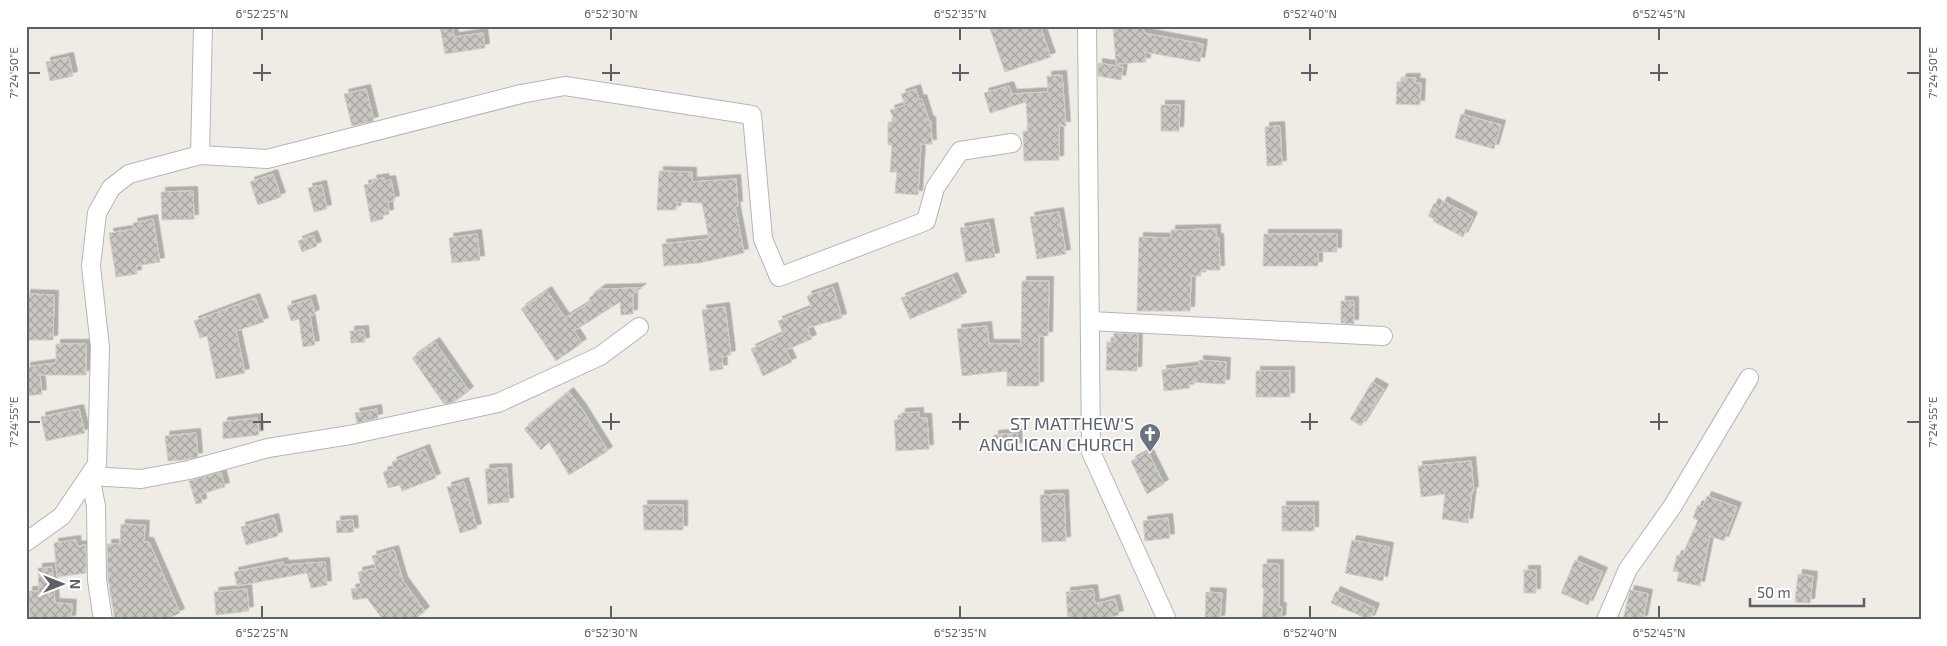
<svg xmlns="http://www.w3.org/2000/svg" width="1947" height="646" viewBox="0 0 1947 646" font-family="'Exo 2',sans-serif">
  <defs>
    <pattern id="building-cross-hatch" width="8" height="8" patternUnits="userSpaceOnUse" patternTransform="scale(1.25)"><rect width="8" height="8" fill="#cac7c2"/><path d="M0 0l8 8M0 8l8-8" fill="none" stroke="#a7a5a1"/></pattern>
    <filter id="shadow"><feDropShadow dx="4.5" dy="-4.5" stdDeviation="0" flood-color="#0004"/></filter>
  </defs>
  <rect width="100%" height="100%" fill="#efece6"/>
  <!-- building -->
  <g fill="url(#building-cross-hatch)" stroke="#d3cec5" filter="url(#shadow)">
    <polygon points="440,26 452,26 454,37 483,33 485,48 445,54"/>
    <polygon points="989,26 1040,26 1051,57 1005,72"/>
    <polygon points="1143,26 1144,33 1203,44 1200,62 1145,52 1146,62 1116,64 1113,28"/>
    <polygon points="69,57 73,76 50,81 46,62"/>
    <polygon points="1098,63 1123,67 1121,80 1098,76"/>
    <polygon points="1062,75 1066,126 1059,126 1059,160 1024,161 1023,131 1028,131 1026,102 990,113 984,93 1009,86 1012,94 1048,92 1047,76"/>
    <polygon points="1402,78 1416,78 1415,83 1421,83 1420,105 1396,104 1397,82 1401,82"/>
    <polygon points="366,89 374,121 352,126 344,94"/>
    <polygon points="916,89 919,100 922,99 929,121 931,121 932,144 921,144 918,195 895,193 897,172 890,172 892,145 888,145 888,122 895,122 890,110 905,105 901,94"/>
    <polygon points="1161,105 1180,105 1179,131 1161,131"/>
    <polygon points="1461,114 1501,125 1494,149 1455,138"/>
    <polygon points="1280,126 1282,165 1267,166 1265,127"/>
    <polygon points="659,171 692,172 692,182 736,179 738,206 735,206 744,253 699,263 664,266 662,244 709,239 702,203 677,202 676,210 657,210"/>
    <polygon points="273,174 281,197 258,205 250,182"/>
    <polygon points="384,178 385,181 391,180 395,200 388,202 389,214 383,215 383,219 371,222 364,185 373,183 372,180"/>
    <polygon points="322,185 327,209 314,212 308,188"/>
    <polygon points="193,191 194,219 162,220 161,192"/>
    <polygon points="1443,201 1473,217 1463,237 1433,221 1434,219 1428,216 1434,203 1440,207"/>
    <polygon points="1059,212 1066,254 1037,259 1030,217"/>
    <polygon points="153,219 160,262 136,266 137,274 116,277 109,233 134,229 133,223"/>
    <polygon points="989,223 995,257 966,262 960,228"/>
    <polygon points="1216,229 1216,238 1219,238 1220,270 1201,270 1201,276 1191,276 1190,311 1137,311 1139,237 1171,238 1171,230"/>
    <polygon points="477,234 480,260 452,263 449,238"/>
    <polygon points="1264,234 1337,234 1337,252 1318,252 1318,266 1263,266"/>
    <polygon points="313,235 317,246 302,252 298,241"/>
    <polygon points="953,277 962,297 910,319 901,298"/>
    <polygon points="1022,281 1049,281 1048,336 1039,336 1039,386 1007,386 1007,371 962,376 957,329 987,326 989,344 1021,344"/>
    <polygon points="833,287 842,318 807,328 812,339 786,350 792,362 763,376 751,349 783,334 778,321 811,308 807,296"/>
    <polygon points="642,288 633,294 633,314 621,315 620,302 574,331 582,343 556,361 521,309 547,291 565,318 591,302 589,298 601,289"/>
    <polygon points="26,294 54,295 53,340 26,340"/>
    <polygon points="255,298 264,322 236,331 245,373 216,379 207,336 200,338 194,321"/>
    <polygon points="311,299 315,314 310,316 315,345 303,347 299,319 291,321 287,306"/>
    <polygon points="1341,301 1354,301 1354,324 1341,323"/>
    <polygon points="725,307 731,355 722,357 723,369 710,371 702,310"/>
    <polygon points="364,330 365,342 351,343 350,331"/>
    <polygon points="1114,333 1138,334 1137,371 1106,370 1107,342 1114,342"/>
    <polygon points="435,342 469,391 454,402 444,404 412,358"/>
    <polygon points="56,344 86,344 86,375 40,375 42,394 26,396 26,367 56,363"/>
    <polygon points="1199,360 1226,362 1225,384 1189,382 1190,388 1164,391 1162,370 1199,366"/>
    <rect x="1256" y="371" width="34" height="26"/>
    <polygon points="1372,382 1384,389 1361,426 1350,419"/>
    <polygon points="569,392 582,409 608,451 569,475 549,442 541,450 524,429"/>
    <polygon points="79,409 85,433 46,441 41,417"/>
    <polygon points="377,409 378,418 357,423 355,413"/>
    <polygon points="919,412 919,418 927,418 929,449 896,451 894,420 901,419 901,413"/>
    <polygon points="257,418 259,435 223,439 223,422"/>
    <polygon points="196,433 198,457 183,460 168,461 165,436"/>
    <polygon points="1017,433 1018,447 995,449 994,435"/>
    <polygon points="425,449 436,478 402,491 400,485 388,488 383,472 394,469 392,462"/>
    <polygon points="1148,452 1164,484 1147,494 1131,461"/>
    <polygon points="1471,461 1474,491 1472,491 1468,523 1442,519 1445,494 1421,497 1418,466"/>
    <polygon points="507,468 509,502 488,504 485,469"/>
    <polygon points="221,472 225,487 201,494 202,503 196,504 189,481"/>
    <polygon points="464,482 477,528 460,533 447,487"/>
    <polygon points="1064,494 1066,541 1042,542 1040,495"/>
    <polygon points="1707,496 1737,507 1724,541 1710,536 1700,586 1677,581 1679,572 1673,571 1677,555 1682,556 1698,520 1693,518 1698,505 1703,507"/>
    <polygon points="643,505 683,505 683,530 644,530"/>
    <rect x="1282" y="506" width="32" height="25"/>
    <polygon points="274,518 278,536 246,545 241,527"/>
    <polygon points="1168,518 1170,538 1145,541 1143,521"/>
    <polygon points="353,520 354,532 337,533 336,521"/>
    <polygon points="121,524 145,525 144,542 149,542 180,613 165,620 115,620 108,579 107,544 120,544"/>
    <polygon points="76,540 77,546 86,545 86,573 57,577 54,543"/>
    <polygon points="1352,540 1389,547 1383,581 1345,573"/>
    <polygon points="394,550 403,581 425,611 414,620 383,620 367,598 353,600 351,589 361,587 358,572 376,568 372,556"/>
    <polygon points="1575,560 1603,572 1588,605 1561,593"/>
    <polygon points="283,562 284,565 325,562 327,585 311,588 307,573 237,586 234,572"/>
    <polygon points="1263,564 1279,564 1279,607 1282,607 1281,620 1262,620 1264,588 1262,588"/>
    <polygon points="52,567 55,603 72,604 71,620 30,620 28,591 39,591 38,568"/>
    <rect x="1524" y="570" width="12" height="23"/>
    <polygon points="1798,574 1813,576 1810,603 1795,602"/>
    <polygon points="247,589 249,611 216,615 214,592"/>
    <polygon points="1093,589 1095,604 1115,599 1119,615 1099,620 1068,620 1066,592"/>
    <polygon points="1630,590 1648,594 1643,620 1623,620"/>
    <polygon points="1336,591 1375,608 1370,620 1331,603"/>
    <polygon points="1206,592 1222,593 1220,620 1205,620"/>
  </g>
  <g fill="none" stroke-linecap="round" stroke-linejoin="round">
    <!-- minor casing -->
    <g stroke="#b3b6b9" stroke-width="20">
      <g id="minor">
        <polyline points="1087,26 1091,452 1167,620"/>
        <polyline points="200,155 203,26"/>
        <polyline points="1090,321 1383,336"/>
        <polyline points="26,542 62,516 97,464 100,347 91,266 97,213 111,188 129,174 200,155 267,159 521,94 565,86 752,115 763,239 779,277 926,221 935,188 960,151 1012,143"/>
        <polyline points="103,620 97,580 96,506 90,476 141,479 189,470 268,448 350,435 498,403 600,356 639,327"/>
        <polyline points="1606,620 1628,569 1672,507 1749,378"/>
      </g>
    </g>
    <!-- minor -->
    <use href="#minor" stroke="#fff" stroke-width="18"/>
  </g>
  <!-- ticks -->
  <path fill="none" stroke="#5d6165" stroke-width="2" d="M262,28V40M611,28V40M960,28V40M1310,28V40M1659,28V40M262,64V81M611,64V81M960,64V81M1310,64V81M1659,64V81M28,73H40M253,73H271M602,73H620M952,73H969M1301,73H1318M1650,73H1668M1907,73H1920M262,413V430M611,413V430M960,413V430M1310,413V430M1659,413V430M28,422H40M253,422H271M602,422H620M952,422H969M1301,422H1318M1650,422H1668M1907,422H1920M262,606V618M611,606V618M960,606V618M1310,606V618M1659,606V618"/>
  <!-- icons -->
  <defs>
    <g id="church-pin" transform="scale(1.125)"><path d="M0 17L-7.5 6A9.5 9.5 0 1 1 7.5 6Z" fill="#6b7280" stroke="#fff"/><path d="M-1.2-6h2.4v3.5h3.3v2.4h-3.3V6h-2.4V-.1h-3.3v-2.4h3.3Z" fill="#fff"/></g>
  </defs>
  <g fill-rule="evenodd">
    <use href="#church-pin" x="1150" y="434"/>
  </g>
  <g text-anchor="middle" stroke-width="4" stroke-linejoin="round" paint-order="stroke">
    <!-- worship labels -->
    <g font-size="18" fill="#5b616d" stroke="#fff" text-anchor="end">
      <text x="1134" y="430">ST MATTHEW'S<tspan x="1134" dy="21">ANGLICAN CHURCH</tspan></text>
    </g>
  </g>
  <!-- border -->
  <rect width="1947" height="646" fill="none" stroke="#ffffff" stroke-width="55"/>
  <!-- north arrow -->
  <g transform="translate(62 584) rotate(90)" stroke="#ffffff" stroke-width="4" paint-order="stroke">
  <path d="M0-4L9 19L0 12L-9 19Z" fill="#5d6165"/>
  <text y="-8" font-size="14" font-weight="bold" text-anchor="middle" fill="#5d6165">N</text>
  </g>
  <!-- scale -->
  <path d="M1750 598v8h114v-8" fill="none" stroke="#5d6165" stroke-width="2.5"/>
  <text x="1757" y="598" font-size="15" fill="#5d6165" stroke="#ffffff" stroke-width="4" paint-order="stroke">50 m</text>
  <rect x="28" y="28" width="1892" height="590" fill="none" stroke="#5d6165" stroke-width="2"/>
  <g font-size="12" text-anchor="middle" fill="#5d6165">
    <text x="262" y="18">6°52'25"N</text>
    <text x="611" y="18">6°52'30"N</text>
    <text x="960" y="18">6°52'35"N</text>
    <text x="1310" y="18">6°52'40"N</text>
    <text x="1659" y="18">6°52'45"N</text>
    <text transform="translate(1933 73) rotate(-90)" y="4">7°24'50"E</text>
    <text transform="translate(14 73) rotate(-90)" y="4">7°24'50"E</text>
    <text transform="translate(1933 422) rotate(-90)" y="4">7°24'55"E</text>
    <text transform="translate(14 422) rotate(-90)" y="4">7°24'55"E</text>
    <text x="262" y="637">6°52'25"N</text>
    <text x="611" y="637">6°52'30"N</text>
    <text x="960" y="637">6°52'35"N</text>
    <text x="1310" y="637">6°52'40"N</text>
    <text x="1659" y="637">6°52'45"N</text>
  </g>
</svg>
